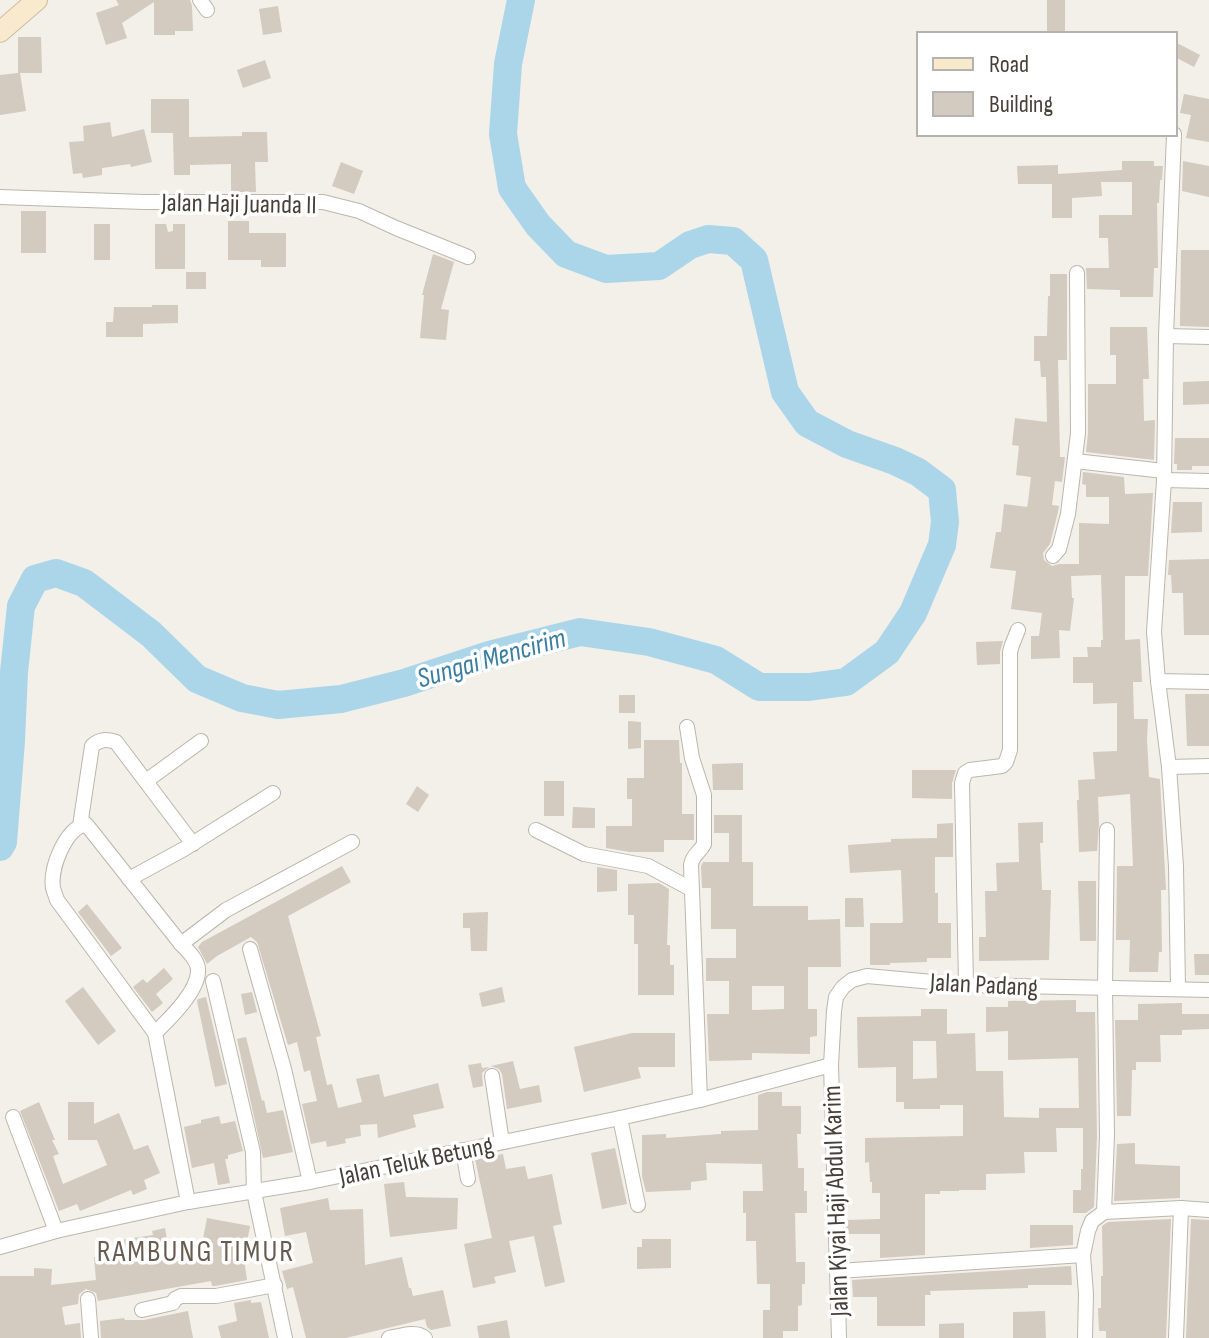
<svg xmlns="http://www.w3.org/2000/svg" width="1209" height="1338" viewBox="0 0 1209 1338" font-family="'Sofia Sans Condensed',sans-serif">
  <rect width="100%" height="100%" fill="#f3efe9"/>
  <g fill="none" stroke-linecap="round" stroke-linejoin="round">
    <!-- river -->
    <polyline stroke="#abd6e9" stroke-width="28" points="0,847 3,842 11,741 14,672 21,606 35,579 56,573 84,583 151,634 197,679 242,698 278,705 341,699 404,683 489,655 580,632 649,642 716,660 759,687 809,687 846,682 887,652 913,613 942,545 945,522 942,490 918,472 895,461 847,444 807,423 785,392 754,260 733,241 708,239 690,245 659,266 606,269 566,254 538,225 512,188 503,134 508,64 521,0"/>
  </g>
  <!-- building -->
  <g fill="#d3cac0" fill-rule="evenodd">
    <polygon points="116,0 190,0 192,6 193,31 175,31 175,35 154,35 154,2 122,23 127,38 106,45 96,13 119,5"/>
    <rect x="1047" y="0" width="18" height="34"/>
    <polygon points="278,6 282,32 263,35 259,9"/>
    <polygon points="18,37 41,37 42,73 20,73 26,111 0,115 0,75 18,73"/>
    <polygon points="1175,42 1200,55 1194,67 1175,57"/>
    <polygon points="265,60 271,78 243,88 237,70"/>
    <polygon points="1184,94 1209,99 1209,142 1186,138 1191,115 1180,113"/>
    <polygon points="151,99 189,99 189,137 242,136 242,132 267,132 268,162 255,162 256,192 231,192 231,164 190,165 190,175 174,175 173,133 151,133"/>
    <polygon points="110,122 112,137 144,129 152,162 131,167 130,164 102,168 102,175 83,178 82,173 73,174 69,142 84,141 83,126"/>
    <polygon points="1122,161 1154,161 1154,166 1163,166 1162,180 1160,180 1159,203 1157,203 1158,268 1154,268 1153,297 1120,297 1120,290 1087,289 1086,268 1109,268 1108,238 1099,238 1099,215 1132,215 1132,182 1101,182 1102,196 1072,198 1072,218 1052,218 1052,184 1018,184 1017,166 1058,165 1058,174 1122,170"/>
    <polygon points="1183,161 1209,166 1209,197 1182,191"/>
    <polygon points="341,162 363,171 354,194 332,186"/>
    <rect x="21" y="211" width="25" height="42"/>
    <polygon points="228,221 249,221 249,233 286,233 286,267 261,267 261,260 228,260"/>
    <rect x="94" y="224" width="16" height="36"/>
    <polygon points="155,224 166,224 168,232 173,231 173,224 185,224 185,269 155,269"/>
    <polygon points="1181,250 1209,250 1209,327 1180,326"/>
    <polygon points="433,254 454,262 441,309 449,310 446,340 420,338 424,295 422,295"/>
    <rect x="186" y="272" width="20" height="17"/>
    <polygon points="1050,274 1067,274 1067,360 1058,360 1060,457 1065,457 1062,482 1055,481 1052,505 1059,506 1058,512 1050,544 1043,553 1044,560 1052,566 1059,564 1079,564 1079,523 1109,524 1109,497 1086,497 1086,485 1082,484 1083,472 1124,477 1125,494 1153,493 1148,576 1125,576 1125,640 1140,639 1142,682 1133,682 1134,719 1148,719 1147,739 1149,777 1160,779 1166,890 1161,890 1162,952 1159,952 1158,972 1129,972 1130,940 1116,940 1117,866 1133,866 1130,794 1098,797 1099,824 1097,851 1079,852 1077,800 1079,800 1078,780 1095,779 1093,752 1117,751 1117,703 1093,704 1093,683 1073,683 1073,657 1088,657 1087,647 1101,647 1101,640 1103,640 1101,575 1071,576 1072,598 1074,598 1070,631 1059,630 1060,658 1031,659 1031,636 1039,636 1042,613 1011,609 1016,571 990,568 996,532 1001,532 1004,504 1027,507 1028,502 1031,477 1016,475 1019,446 1012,445 1015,418 1047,422 1046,377 1041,377 1040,361 1034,361 1034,336 1047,336 1048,296 1050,296"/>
    <polygon points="152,305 178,305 178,323 143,324 143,337 106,337 106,322 113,322 114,307 152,307"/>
    <polygon points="1110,327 1147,327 1149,379 1143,379 1144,421 1155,420 1154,460 1086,452 1088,433 1088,384 1116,384 1116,355 1110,355"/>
    <polygon points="1209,381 1209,404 1183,405 1183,382"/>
    <polygon points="1175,438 1209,438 1209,466 1192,466 1192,470 1177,470 1177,464 1174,464"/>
    <polygon points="1173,502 1202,502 1202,532 1171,533"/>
    <polygon points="1209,559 1209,635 1184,635 1183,593 1172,593 1171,575 1168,575 1169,560"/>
    <polygon points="1003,641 1000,652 1000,664 977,665 976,642"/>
    <polygon points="1185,694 1209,694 1209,746 1187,746"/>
    <rect x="619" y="695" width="16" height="18"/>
    <polygon points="628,721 641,722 641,748 628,749"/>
    <polygon points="644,740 679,740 680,763 682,763 682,814 694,814 694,840 664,840 664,852 630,852 606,848 606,826 632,826 632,799 627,799 627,778 644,778"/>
    <polygon points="743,763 743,790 713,790 712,764"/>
    <polygon points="912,770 956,770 952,783 952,799 912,798"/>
    <rect x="544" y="781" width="20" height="35"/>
    <polygon points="417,786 429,795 418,812 406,804"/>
    <polygon points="573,807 595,808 595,828 572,828"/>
    <path d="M714,815H742V862H753V906H808V920L840,919L841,967H808V1009H817V1036L810,1037V1054L752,1053V1060L709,1061L707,1014H729V981H706V958H736V929H711V888H702L701,866L703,862H729V833H714ZM752,986H784V1009L752,1010Z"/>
    <polygon points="1043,822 1043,843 1040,843 1042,890 1051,890 1049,960 979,961 979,937 986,937 985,891 997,891 996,863 1019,862 1018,823"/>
    <polygon points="953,823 953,857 935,857 935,893 938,893 938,923 951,923 951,958 927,958 927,962 890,963 890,965 870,965 870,923 901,923 903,922 901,870 850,873 848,845 891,842 891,839 937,838 937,824"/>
    <polygon points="342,866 351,882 288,916 321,1036 316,1037 327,1085 332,1084 338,1108 362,1102 356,1079 379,1074 384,1097 438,1083 444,1108 413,1115 416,1127 378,1138 377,1124 360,1125 361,1136 345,1139 346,1143 327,1147 326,1141 311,1144 302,1104 317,1101 310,1070 304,1072 297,1042 288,1045 257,942 251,937 217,956 207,964 198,947 202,942"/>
    <polygon points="597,867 617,870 617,891 597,892"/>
    <polygon points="1078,881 1096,881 1096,941 1080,941"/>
    <polygon points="659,883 669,889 667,945 670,945 670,965 674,965 674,995 638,995 638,944 634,944 634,915 628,915 628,884"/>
    <polygon points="845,898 863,898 864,927 845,927"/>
    <polygon points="87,904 122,948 111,956 78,912"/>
    <polygon points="488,912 487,951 471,951 470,928 463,928 463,913"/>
    <polygon points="1194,954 1209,954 1209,975 1195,975"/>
    <polygon points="164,968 173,979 156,994 163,1003 152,1012 133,987 143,979 147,983"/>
    <polygon points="83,987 116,1031 98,1045 65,1001"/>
    <polygon points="502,987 505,1002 482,1007 479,993"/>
    <polygon points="252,992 257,1012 245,1015 241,994"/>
    <polygon points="206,997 227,1084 215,1087 197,1001 198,999"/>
    <path d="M1076,1000V1012H1095L1097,1136L1094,1207L1086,1213H1073V1190H1081V1169H1083V1128H1056L1057,1152H1024L1025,1173L986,1174V1190H959V1191H940V1194H925V1255L880,1258V1234H846V1220L880,1219V1193H872V1182H870L869,1162L865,1163V1138L963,1136V1105H940V1109H904V1102H896V1067L858,1068L857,1017L921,1016V1009H947V1034L975,1033L976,1071H1003L1004,1117L1039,1118V1108H1079L1078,1058L1008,1060V1031L986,1032V1007H1008V1001ZM913,1041H936L937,1078L913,1079Z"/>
    <polygon points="1182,1003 1182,1014 1209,1014 1209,1029 1182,1030 1182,1035 1160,1035 1161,1062 1136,1062 1136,1070 1132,1070 1131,1116 1117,1116 1115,1020 1138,1020 1138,1004"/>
    <polygon points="632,1033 675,1033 675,1067 638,1067 641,1078 584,1092 574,1047"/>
    <polygon points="246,1037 262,1101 264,1100 267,1113 283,1110 293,1152 263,1158 237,1039"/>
    <polygon points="513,1061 520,1089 539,1085 542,1102 507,1109 502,1074 499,1069 491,1066"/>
    <polygon points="481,1063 482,1068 489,1067 482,1073 483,1086 473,1088 468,1065"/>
    <polygon points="767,1092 782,1092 782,1106 801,1106 801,1134 797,1134 798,1168 804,1168 804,1191 807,1191 807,1213 795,1213 796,1262 805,1262 805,1284 802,1284 802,1305 798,1306 798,1331 783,1331 783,1338 763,1338 763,1310 770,1310 770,1284 757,1284 756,1241 746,1241 746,1213 743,1213 743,1191 763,1191 762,1164 706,1163 707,1180 691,1182 691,1190 646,1192 642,1176 642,1135 666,1134 666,1138 721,1134 721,1131 758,1130 758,1095"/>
    <polygon points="39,1102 55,1140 52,1140 59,1154 53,1156 63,1184 107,1165 97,1140 68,1140 68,1102 94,1102 94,1124 119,1113 134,1150 148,1145 160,1173 144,1180 147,1189 133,1195 131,1190 80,1211 77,1204 59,1211 20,1111"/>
    <polygon points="219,1116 221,1124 235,1121 243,1151 228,1155 228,1159 225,1159 230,1183 218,1185 214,1163 192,1168 184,1127 201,1123 201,1120"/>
    <polygon points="1135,1143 1135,1164 1180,1166 1180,1198 1114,1201 1117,1144"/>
    <polygon points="615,1148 627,1204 602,1209 591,1153"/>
    <polygon points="503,1154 506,1169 525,1166 528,1179 552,1174 562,1224 553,1226 565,1282 545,1287 534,1236 509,1241 516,1272 494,1277 496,1283 473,1288 464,1244 492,1238 475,1159"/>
    <polygon points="404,1182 406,1197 458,1198 457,1229 390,1237 384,1184"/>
    <polygon points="328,1198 330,1210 363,1209 365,1265 402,1257 409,1288 411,1288 413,1296 443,1290 451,1326 431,1330 427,1327 425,1319 346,1338 306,1338 293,1287 287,1289 282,1271 313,1263 306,1232 285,1236 280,1208"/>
    <polygon points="207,1218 250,1226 244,1259 247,1280 215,1286 212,1286 211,1281 98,1301 96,1293 86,1289 79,1294 78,1304 62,1307 65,1325 80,1323 81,1338 0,1338 0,1276 34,1276 34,1268 52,1269 51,1285 96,1280 94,1257 122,1254 120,1240 153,1235 152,1231 165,1228 169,1250 202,1244"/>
    <polygon points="1171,1219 1166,1338 1106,1338 1106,1331 1099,1331 1098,1308 1101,1308 1101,1276 1103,1276 1102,1226 1108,1222"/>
    <polygon points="1191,1219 1209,1220 1209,1338 1186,1338"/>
    <polygon points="1030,1225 1073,1225 1073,1245 1030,1248"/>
    <polygon points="642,1239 671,1239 671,1268 637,1269 637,1247 642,1247"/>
    <polygon points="1071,1266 1072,1285 1028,1285 1028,1288 930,1291 931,1295 925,1295 925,1326 877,1326 877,1297 853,1297 852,1280"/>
    <polygon points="251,1300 251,1303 261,1302 269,1338 221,1338 218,1326 237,1321 234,1303"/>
    <polygon points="188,1311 193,1338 101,1338 100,1321 124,1318 125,1320 144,1320"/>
    <polygon points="1045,1311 1046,1338 1013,1338 1013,1312"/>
    <polygon points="507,1320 510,1338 479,1338 477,1326"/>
    <polygon points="964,1323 964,1338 939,1338 939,1324"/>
  </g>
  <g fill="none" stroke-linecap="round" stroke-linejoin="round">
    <!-- street casing -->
    <g stroke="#bdb6ac" stroke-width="16">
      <g id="street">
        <polyline points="200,0 207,10"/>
        <polyline points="1174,134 1166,336 1164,480 1154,632 1158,681 1169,767 1176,866 1178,989"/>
        <polyline points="0,197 144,202 323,202 359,211 396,228 468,257"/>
        <polyline points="1166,336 1209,337"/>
        <polyline points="1075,461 1164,471"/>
        <polyline points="1164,480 1209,481"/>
        <polyline points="1053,556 1059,549 1068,514 1078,433 1077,273"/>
        <polyline points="1158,681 1209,682"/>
        <path d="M687,727L692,758L704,795V844C700,853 693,853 691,865L700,1100"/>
        <polyline points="1169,767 1209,766"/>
        <polyline points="146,781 201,741"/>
        <path d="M80,826L92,746C100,739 106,739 116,742L193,844"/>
        <polyline points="536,830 584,854 648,866 691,889"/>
        <polyline points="129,879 184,849 273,793"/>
        <path d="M181,944L86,824C65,829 50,868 53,888C54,892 56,896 57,900L155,1033L188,1202"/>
        <polyline points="250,949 284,1069 310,1182"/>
        <polyline points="213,981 253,1152 254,1192 285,1338"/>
        <polyline points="966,985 962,783 965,773 970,770 1002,766 1006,762 1010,750 1010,652 1012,645 1018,630"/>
        <path d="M155,1033C169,1019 199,991 198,970C198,960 188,951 181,944L226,910L352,842"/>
        <polyline points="492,1076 502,1142"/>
        <polyline points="13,1117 56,1231"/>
        <polyline points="620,1118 638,1205"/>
        <polyline points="463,1150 468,1179"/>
        <polyline points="1104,1212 1181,1208 1209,1210"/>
        <polyline points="0,1247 56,1231 188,1202 310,1182 620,1118 700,1100 831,1065"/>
        <polyline points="838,1271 1083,1255"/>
        <polyline points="88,1299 91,1338"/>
        <polyline points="142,1310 173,1303 175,1299 181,1296 216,1296 275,1285"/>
        <path d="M389,1338C400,1336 416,1330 425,1338"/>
        <polyline points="839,1338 831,1065 834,1011 836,997 843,987 852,980 867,976 966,985 1209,990"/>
        <polyline points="1085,1338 1086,1294 1083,1255 1088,1231 1092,1221 1104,1212 1107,1136 1105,988 1107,830"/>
        <polyline points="1176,1338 1181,1208"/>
      </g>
    </g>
    <!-- secondary casing -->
    <g stroke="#cebd9d" stroke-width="22">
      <polyline id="secondary" points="0,32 37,0"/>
    </g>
    <!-- street -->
    <use href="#street" stroke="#fff" stroke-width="14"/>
    <!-- secondary -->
    <use href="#secondary" stroke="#f9eacd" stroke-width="20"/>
  </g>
  <g text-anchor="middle" stroke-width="7" stroke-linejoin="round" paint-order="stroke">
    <!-- street labels -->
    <g font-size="26" fill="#463f38" stroke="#fff">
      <text transform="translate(239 203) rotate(1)" y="9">Jalan Haji Juanda II</text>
      <text transform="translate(984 984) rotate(3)" y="9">Jalan Padang</text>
      <text transform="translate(416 1160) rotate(-12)" y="9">Jalan Teluk Betung</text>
      <text transform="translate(835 1201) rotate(-92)" y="9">Jalan Kiyai Haji Abdul Karim</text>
    </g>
    <!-- water labels -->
    <g font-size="28" font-style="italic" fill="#397ea0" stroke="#fff">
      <text transform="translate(491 657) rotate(-16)" y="10">Sungai Mencirim</text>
    </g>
    <!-- quarter labels -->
    <g font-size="30" letter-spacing="2" fill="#685c50" stroke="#fff">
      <text x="196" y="1261">RAMBUNG TIMUR</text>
    </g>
  </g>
  <!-- legend -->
  <rect x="917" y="32" width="260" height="104" fill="#ffffff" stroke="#b5b2af" stroke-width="2"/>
  <rect x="933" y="58" width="40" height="12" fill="#f9eacd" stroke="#b5b2af" stroke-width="2"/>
  <text x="989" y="72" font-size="24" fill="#463f38">Road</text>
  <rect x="933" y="92" width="40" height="24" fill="#d3cac0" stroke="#b5b2af" stroke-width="2"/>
  <text x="989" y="112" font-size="24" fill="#463f38">Building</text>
</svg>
